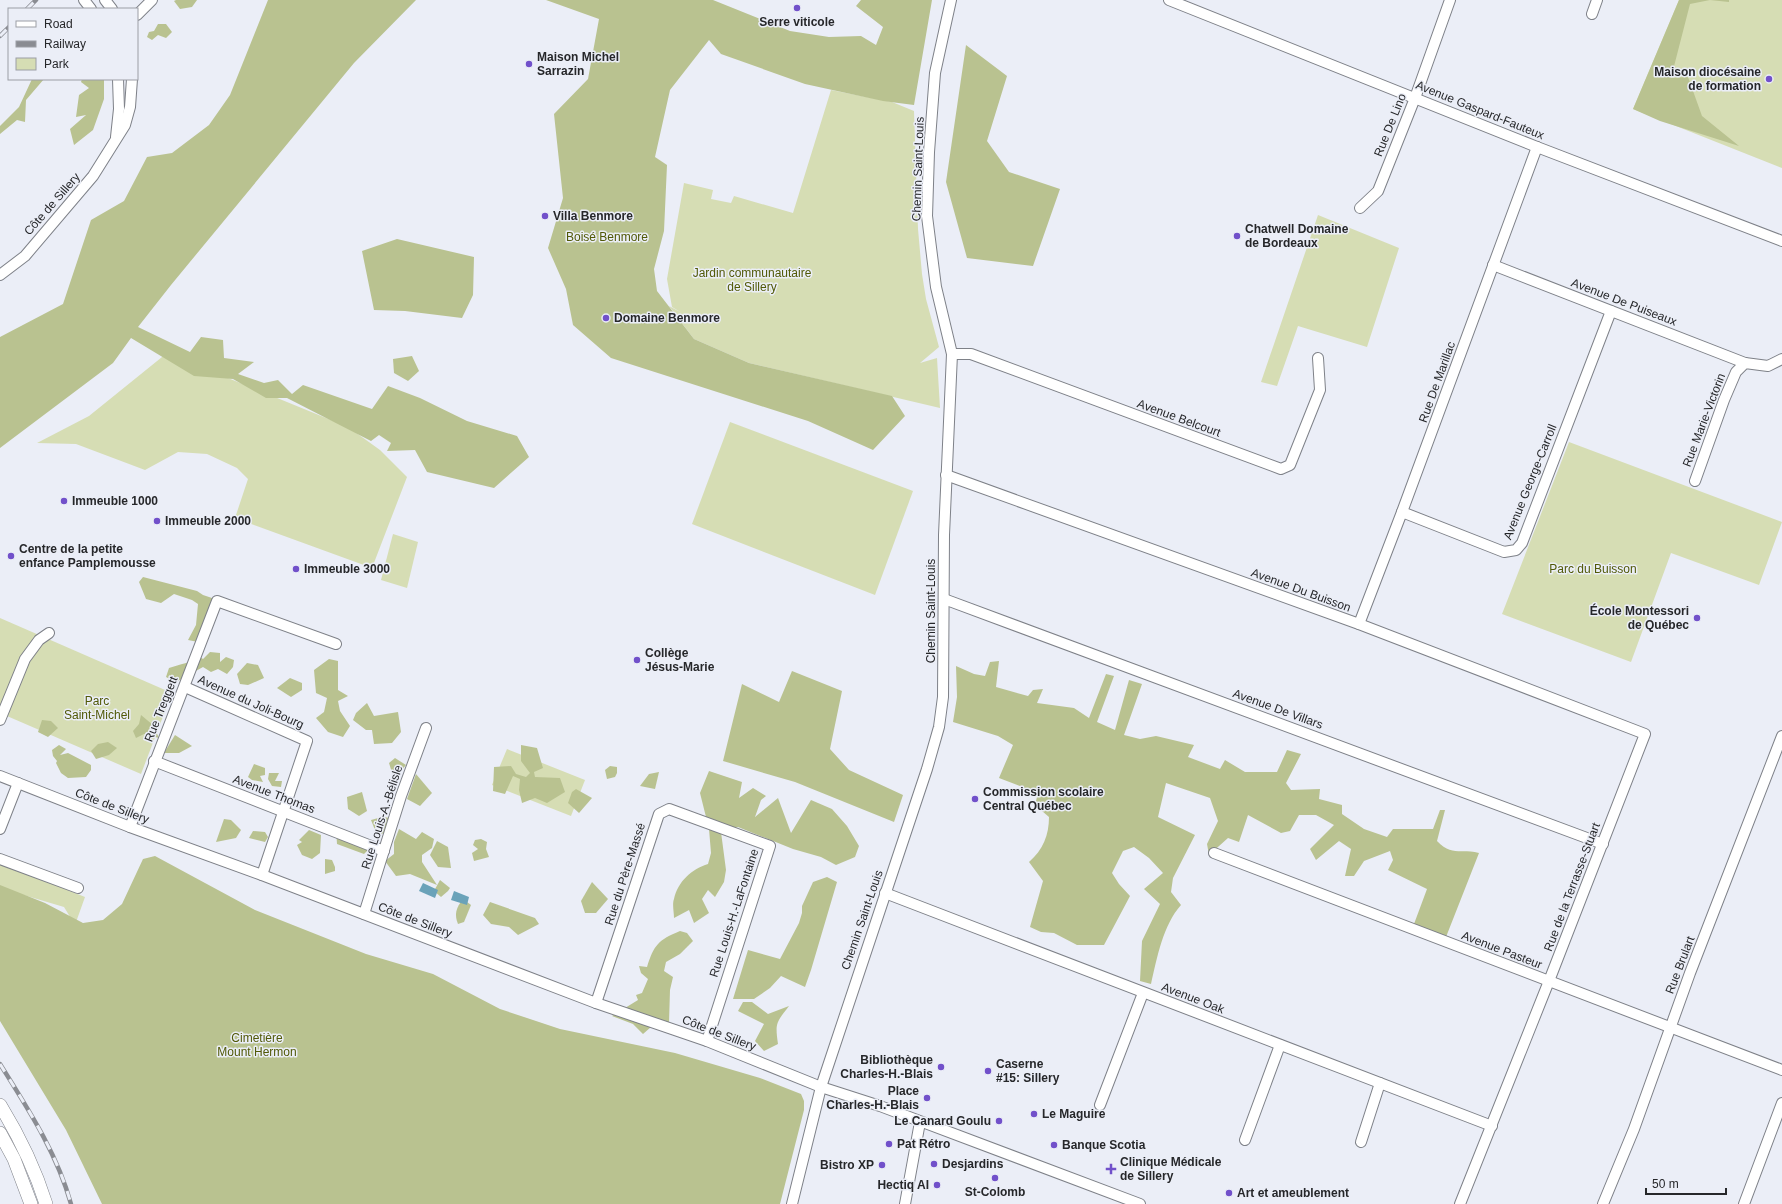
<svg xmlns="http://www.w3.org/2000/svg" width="1782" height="1204" viewBox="0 0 1782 1204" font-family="Arial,sans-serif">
  <rect width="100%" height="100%" fill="#ebeef7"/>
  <!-- green -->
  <g fill="#d6ddb4">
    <polygon points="1679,0 1782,0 1782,168 1633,109"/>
    <polygon points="831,90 892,102 914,111 918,229 922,274 926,299 939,347 920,363 937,358 940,408 749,363 694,339 669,306 682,313 672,307 667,279 684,183 713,190 711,199 731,203 734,196 793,213"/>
    <polygon points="1318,215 1399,248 1367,347 1298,326 1277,386 1261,382"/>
    <polygon points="167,353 348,427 380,450 407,477 372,568 235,518 248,479 237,468 207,454 178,452 145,470 76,444 37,443 89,416"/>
    <polygon points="730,422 913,491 875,595 692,524"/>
    <polygon points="1569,442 1782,522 1759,585 1671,553 1631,662 1502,614"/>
    <polygon points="393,534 418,542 407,588 381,580"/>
    <polygon points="0,618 172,693 141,774 0,713"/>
    <polygon points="507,749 585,780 571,816 492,785"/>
    <polygon points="0,863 85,897 75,925 64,907 0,888"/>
  </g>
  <!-- forest -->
  <g fill="#b9c290">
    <polygon points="176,0 197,0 192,7 180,9 174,1"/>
    <polygon points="268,0 416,0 354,63 171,285 138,327 190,352 201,337 223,340 224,358 254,362 238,374 264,383 278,380 292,394 303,385 372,409 388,386 420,398 467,421 517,436 529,457 494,488 427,472 415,450 387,451 391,443 379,435 371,441 287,398 266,398 233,379 194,376 131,338 113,363 0,448 0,337 63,304 91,220 124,201 147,157 172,153 209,125 230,95"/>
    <polygon points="546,0 713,0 790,31 829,37 861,36 876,45 883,27 856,6 861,0 932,0 914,105 883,101 805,84 721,54 709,40 670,90 655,157 667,165 664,231 654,269 657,291 694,339 749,363 892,396 905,416 873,450 808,421 611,358 573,325 566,289 548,248 563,198 554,114 588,79 599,19"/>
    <polygon points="1679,0 1729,0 1729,2 1710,0 1690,4 1671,78 1688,77 1702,116 1739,146 1660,121 1633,109"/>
    <polygon points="158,24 166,24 172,32 166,38 158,35 152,40 147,37 149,32 154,31"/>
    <polygon points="966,45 1007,76 987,141 1009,172 1060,189 1033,266 967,258 946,182"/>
    <polygon points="32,79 44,79 26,100 25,122 17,120 0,134 0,126 19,107"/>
    <polygon points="82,79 104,79 104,99 93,130 74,145 70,129 86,115 76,117 79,95 89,88 81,82"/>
    <polygon points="397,239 474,257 473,295 462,318 405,311 374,310 362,251"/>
    <polygon points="412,356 419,371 408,381 394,373 393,359"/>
    <polygon points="143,577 197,591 203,595 215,599 198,642 188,640 196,625 198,604 192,600 174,594 161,603 146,599 139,582"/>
    <path d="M210,652L220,653V662L226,657L234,660L233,667L227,674L218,669L211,672L203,667L176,682L166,677L169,668C180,664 191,663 200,657L203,659Z"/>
    <polygon points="329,659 338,661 338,690 348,696 338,701 340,711 350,726 343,737 328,732 316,718 324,712 327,698 316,693 314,670"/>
    <path d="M999,661L996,687L1028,696L1033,690L1043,689L1037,703L1074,708L1089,718L1106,674L1114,676L1097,722L1115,730L1129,680L1142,684L1124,735L1140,739L1156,736L1194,745L1188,757L1220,769L1225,760L1245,772H1277L1287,750L1301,754L1286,783L1291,790L1320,789L1319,799L1342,805V814L1364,829L1387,837L1393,829H1433L1440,810H1445L1437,841C1452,857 1461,848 1479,853L1446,937L1414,924L1427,889L1388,870L1393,860L1390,851L1364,861L1354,876H1345L1351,849L1339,841L1316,860L1310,849L1334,825L1316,815H1299L1290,831L1281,833L1248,815L1239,842L1228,838L1209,855L1207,844L1218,821L1210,798L1166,783L1158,817L1195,835L1173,878L1171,892L1181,905C1163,925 1157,958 1151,984L1140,981L1142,941L1160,904L1144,889L1163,873L1149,858L1134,847L1123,851L1112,873L1119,884L1130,896L1104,945H1077L1054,933L1041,932L1030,927L1043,881L1029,862C1043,850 1049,835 1049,817L1035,805L1038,793L999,778L1013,745L998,736L953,722L957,697L956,666L974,674L985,676L990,662Z"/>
    <polygon points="247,663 258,665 264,678 248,685 240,684 237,674"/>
    <polygon points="792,671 842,691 830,749 849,770 903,795 894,822 795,782 723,761 742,684 779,702"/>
    <polygon points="290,678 302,683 302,690 291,697 277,688"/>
    <polygon points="367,703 374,716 398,712 401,732 392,743 374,744 372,730 366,730 353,720 356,713"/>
    <polygon points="141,715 153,725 159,738 144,734 136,738 133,731 139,724"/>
    <polygon points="42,720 51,721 58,728 48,737 38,732"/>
    <polygon points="175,735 192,746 179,753 164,753"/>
    <polygon points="108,742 117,748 109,755 96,759 91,751 98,744"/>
    <polygon points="59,745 66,749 60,755 68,753 91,765 91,770 86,777 68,778 61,773 56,763 57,761 53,756 52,750"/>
    <polygon points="521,745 537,748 543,768 534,772 535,777 560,778 565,792 547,803 535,798 522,803 519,790 520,779 513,776 505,794 493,791 494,767 511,766 516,774 526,777 530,773 521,761"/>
    <polygon points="395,758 406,765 394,779 389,763"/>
    <polygon points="254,764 265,768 265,775 260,776 263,782 252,780 248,777"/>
    <polygon points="610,766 617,767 617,773 615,777 607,779 605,770"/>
    <path d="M709,771L742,782L739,798L753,788L766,796L761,800L755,817L778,798L791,833L811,800L832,809L847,826L859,846L855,857L836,865L821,857L793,849L738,827L721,832L726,870L724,882L715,897L708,890L702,899L709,913L694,923L689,910L674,918C674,912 672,904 674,899C678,881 692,869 708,864L711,853L709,829L700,793Z"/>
    <polygon points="659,772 655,789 640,786 649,774"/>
    <polygon points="269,773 279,773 275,781 282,781 281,787 272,786 268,779"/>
    <polygon points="416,774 432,793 420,806 407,799"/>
    <polygon points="576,789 592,798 579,813 568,803 572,792"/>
    <polygon points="362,792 367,811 359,816 348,809 347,797"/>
    <polygon points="382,817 391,818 388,832 377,835 371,820"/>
    <polygon points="224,819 231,820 241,830 236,838 216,842"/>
    <polygon points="336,828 376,842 364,854 337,844"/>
    <polygon points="399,829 416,839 422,832 434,839 432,848 422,855 422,862 437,885 410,874 396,876 385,861 394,854 394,842"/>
    <polygon points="309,830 321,835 320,853 312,859 302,855 297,845 302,842 299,840"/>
    <polygon points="253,831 265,832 268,837 265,842 249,838"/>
    <polygon points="481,839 487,842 486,849 489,857 474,861 472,853 478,849 473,845 475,840"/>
    <polygon points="437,841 448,847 451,868 438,867 430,855"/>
    <polygon points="155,856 255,910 366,954 433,974 500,1009 560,1029 675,1053 760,1078 801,1094 804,1101 804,1110 780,1204 102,1204 66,1130 0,1021 0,885 45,903 83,923 103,920 122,904 143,859"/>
    <polygon points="325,859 332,860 335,867 335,871 325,874"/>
    <polygon points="827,877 837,882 811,970 805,987 781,976 770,988 754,999 733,999 748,950 780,959 799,923 802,913 802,906 813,882"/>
    <polygon points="440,880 450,888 448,891 441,897 434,891"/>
    <polygon points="592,882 608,899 596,913 585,913 581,901"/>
    <path d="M463,899L471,905L464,922L458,924C454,914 456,908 463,899Z"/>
    <polygon points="490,902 535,918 539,924 518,935 509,927 491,924 483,915"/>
    <path d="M680,931L687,933L693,941L680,954L666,962L664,971L673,977L670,990L669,1023L659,1020L643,1034L633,1024L612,1016L638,1000L636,995L642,993L648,979L641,973L639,966L647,967C654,945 658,940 680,931Z"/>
    <path d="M743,1002H752L768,1014L789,1006C776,1023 775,1023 778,1044L764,1051L755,1041L764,1024L738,1011Z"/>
  </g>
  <!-- water -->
  <g fill="#6aa2b9">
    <polygon points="423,883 438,890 435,898 419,891"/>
    <polygon points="454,891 469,897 467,905 451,900"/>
  </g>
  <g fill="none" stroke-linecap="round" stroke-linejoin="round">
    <!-- minor casing -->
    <g stroke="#7e8188" stroke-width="12">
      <g id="minor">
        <polyline points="84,0 91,9"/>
        <polyline points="105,0 112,9"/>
        <polyline points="1169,0 1537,147 1782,241"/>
        <polyline points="1592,14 1597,0"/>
        <polyline points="137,15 152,0"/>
        <polyline points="116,137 119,109 118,79"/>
        <polyline points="1360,208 1378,191 1415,98 1450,0"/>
        <polyline points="1493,265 1745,363"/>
        <polyline points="0,275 25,256 93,176 125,125 130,107 132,79"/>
        <polyline points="952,354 971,354 1281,469 1290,465 1320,390 1318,358"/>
        <polyline points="946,475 1359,624 1645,734 1549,981 1460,1204"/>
        <polyline points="1695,481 1724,400 1736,372 1745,363 1768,366 1782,359"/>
        <polyline points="1402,512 1504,552 1516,550 1522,543 1611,311"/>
        <polyline points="944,599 1603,844"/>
        <polyline points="1359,624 1402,512 1537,147"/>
        <polyline points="185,687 307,741 262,875"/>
        <polyline points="0,720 25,659 39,640 49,633"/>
        <polyline points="154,761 384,851"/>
        <polyline points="0,776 130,827 262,875 596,1003 707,1041 821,1087 880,1106 1140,1204"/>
        <polyline points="130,827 217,601 336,644"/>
        <polyline points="0,829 18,783"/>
        <polyline points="1214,853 1782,1070"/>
        <polyline points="0,859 78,888"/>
        <polyline points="885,893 1492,1126"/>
        <polyline points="364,914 401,796 426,728"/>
        <polyline points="596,1003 659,814 669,809 770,846 707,1041"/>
        <polyline points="1100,1105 1143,993"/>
        <polyline points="1245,1140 1280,1045"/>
        <polyline points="1361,1142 1380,1083"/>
        <polyline points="792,1204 821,1087 927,769 939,727 943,697 944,535 952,354 936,287 927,216 929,152 935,73 951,0"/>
        <polyline points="905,1204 920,1122"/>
        <polyline points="1603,1204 1634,1129 1690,973 1782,736"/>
        <polyline points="1744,1204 1782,1103"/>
      </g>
    </g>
    <!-- major casing -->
    <g stroke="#7e8188" stroke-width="14">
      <g id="major">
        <path d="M0,1105C19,1136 35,1169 46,1204"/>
        <polyline points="0,1133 14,1159 31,1204"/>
      </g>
    </g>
    <!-- minor -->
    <use href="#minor" stroke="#fff" stroke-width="10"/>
    <!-- major -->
    <use href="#major" stroke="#fff" stroke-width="13"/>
    <!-- rail casing -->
    <g stroke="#8a8c92" stroke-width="4.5">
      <g id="rail">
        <polyline points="27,9 36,0"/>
        <polyline points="0,36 9,27"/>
        <path d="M0,1064C28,1109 57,1153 71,1204"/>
      </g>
    </g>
    <!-- rail -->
    <use href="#rail" stroke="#ebeef7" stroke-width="3" stroke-dasharray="9" stroke-linecap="butt"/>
  </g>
  <!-- markers -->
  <g fill="#7150ca" stroke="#ebeef7" stroke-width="1.5">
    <circle cx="797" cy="8" r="4"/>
    <circle cx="529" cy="64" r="4"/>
    <circle cx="1769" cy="79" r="4"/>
    <circle cx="545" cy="216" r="4"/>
    <circle cx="1237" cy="236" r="4"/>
    <circle cx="606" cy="318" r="4"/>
    <circle cx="64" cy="501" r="4"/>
    <circle cx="157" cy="521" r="4"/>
    <circle cx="11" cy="556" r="4"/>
    <circle cx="296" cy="569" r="4"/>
    <circle cx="1697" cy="618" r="4"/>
    <circle cx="637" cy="660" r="4"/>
    <circle cx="975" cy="799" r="4"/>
    <circle cx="941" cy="1067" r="4"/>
    <circle cx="988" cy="1071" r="4"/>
    <circle cx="927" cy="1098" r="4"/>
    <circle cx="1034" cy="1114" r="4"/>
    <circle cx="999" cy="1121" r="4"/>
    <circle cx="889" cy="1144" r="4"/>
    <circle cx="1054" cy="1145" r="4"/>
    <circle cx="934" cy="1164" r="4"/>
    <circle cx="882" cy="1165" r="4"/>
    <path d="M1109 1163h4v4h4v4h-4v4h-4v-4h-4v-4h4z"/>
    <circle cx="995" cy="1178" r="4"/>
    <circle cx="937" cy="1185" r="4"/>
    <circle cx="1229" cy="1193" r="4"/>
  </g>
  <g text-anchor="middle" stroke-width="3" stroke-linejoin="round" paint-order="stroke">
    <!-- poi labels -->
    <g font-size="12" font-weight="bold" fill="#26272a" stroke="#ebeef7" text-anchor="start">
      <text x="797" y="26" text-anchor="middle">Serre viticole</text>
      <text x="537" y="61">Maison Michel<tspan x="537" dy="14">Sarrazin</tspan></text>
      <text x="1761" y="76" text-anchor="end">Maison diocésaine<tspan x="1761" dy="14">de formation</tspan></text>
      <text x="553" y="220">Villa Benmore</text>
      <text x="1245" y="233">Chatwell Domaine<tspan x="1245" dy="14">de Bordeaux</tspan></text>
      <text x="614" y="322">Domaine Benmore</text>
      <text x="72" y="505">Immeuble 1000</text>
      <text x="165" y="525">Immeuble 2000</text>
      <text x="19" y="553">Centre de la petite<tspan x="19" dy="14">enfance Pamplemousse</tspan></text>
      <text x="304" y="573">Immeuble 3000</text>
      <text x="1689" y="615" text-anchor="end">École Montessori<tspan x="1689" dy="14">de Québec</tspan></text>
      <text x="645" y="657">Collège<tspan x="645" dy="14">Jésus-Marie</tspan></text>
      <text x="983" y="796">Commission scolaire<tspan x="983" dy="14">Central Québec</tspan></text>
      <text x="933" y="1064" text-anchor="end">Bibliothèque<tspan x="933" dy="14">Charles-H.-Blais</tspan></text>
      <text x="996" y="1068">Caserne<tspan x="996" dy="14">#15: Sillery</tspan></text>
      <text x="919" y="1095" text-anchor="end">Place<tspan x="919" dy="14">Charles-H.-Blais</tspan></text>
      <text x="1042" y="1118">Le Maguire</text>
      <text x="991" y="1125" text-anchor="end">Le Canard Goulu</text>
      <text x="897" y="1148">Pat Rétro</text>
      <text x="1062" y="1149">Banque Scotia</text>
      <text x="1120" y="1166">Clinique Médicale<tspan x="1120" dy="14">de Sillery</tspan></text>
      <text x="942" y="1168">Desjardins</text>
      <text x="874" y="1169" text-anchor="end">Bistro XP</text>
      <text x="929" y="1189" text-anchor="end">Hectiq AI</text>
      <text x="995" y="1196" text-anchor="middle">St-Colomb</text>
      <text x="1237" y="1197">Art et ameublement</text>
    </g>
    <!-- street labels -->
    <g font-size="12" fill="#26272a" stroke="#ebeef7">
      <text transform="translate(1480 110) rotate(22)" y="4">Avenue Gaspard-Fauteux</text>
      <text transform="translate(1390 125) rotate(-68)" y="4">Rue De Lino</text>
      <text transform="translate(918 169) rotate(-88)" y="4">Chemin Saint-Louis</text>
      <text transform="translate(52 204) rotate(-49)" y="4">Côte de Sillery</text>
      <text transform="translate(1624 302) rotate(21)" y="4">Avenue De Puiseaux</text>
      <text transform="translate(1437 382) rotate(-70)" y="4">Rue De Marillac</text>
      <text transform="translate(1179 418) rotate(20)" y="4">Avenue Belcourt</text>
      <text transform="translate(1704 420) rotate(-69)" y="4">Rue Marie-Victorin</text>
      <text transform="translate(1530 482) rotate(-68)" y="4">Avenue George-Carroll</text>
      <text transform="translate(1301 590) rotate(20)" y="4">Avenue Du Buisson</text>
      <text transform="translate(931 611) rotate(-90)" y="4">Chemin Saint-Louis</text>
      <text transform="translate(251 702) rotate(24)" y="4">Avenue du Joli-Bourg</text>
      <text transform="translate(161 709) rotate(-68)" y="4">Rue Treggett</text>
      <text transform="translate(1278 709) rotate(20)" y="4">Avenue De Villars</text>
      <text transform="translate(274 794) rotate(21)" y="4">Avenue Thomas</text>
      <text transform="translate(112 806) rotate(21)" y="4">Côte de Sillery</text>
      <text transform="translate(382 817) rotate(-72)" y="4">Rue Louis-A.-Bélisle</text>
      <text transform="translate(625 874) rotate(-72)" y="4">Rue du Père-Massé</text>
      <text transform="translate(1572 887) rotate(-69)" y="4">Rue de la Terrasse-Stuart</text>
      <text transform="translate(734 913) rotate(-72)" y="4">Rue Louis-H.-LaFontaine</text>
      <text transform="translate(415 920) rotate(21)" y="4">Côte de Sillery</text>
      <text transform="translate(862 920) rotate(-71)" y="4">Chemin Saint-Louis</text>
      <text transform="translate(1502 950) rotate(21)" y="4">Avenue Pasteur</text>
      <text transform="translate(1680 965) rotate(-69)" y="4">Rue Brulart</text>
      <text transform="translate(1193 998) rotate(21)" y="4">Avenue Oak</text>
      <text transform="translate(719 1033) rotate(21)" y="4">Côte de Sillery</text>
    </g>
    <!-- park labels -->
    <g font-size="12" fill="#515907" stroke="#ebeef7">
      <text x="607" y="241">Boisé Benmore</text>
      <text x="752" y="277">Jardin communautaire<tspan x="752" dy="14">de Sillery</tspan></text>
      <text x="1593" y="573">Parc du Buisson</text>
      <text x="97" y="705">Parc<tspan x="97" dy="14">Saint-Michel</tspan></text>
      <text x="257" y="1042">Cimetière<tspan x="257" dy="14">Mount Hermon</tspan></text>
    </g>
  </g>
  <!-- legend -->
  <rect x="8" y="8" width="130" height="72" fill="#ebeef7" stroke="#9c9ea5"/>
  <rect x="16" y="21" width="20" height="6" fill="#ffffff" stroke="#9c9ea5"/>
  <text x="44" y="28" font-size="12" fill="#26272a">Road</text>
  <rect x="16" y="41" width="20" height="6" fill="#8a8c92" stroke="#9c9ea5"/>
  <text x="44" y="48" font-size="12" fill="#26272a">Railway</text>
  <rect x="16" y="58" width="20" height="12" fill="#d6ddb4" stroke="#9c9ea5"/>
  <text x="44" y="68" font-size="12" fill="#26272a">Park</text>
  <!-- scale -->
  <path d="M1646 1188v6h80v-6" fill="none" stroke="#26272a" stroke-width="2"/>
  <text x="1652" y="1188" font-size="12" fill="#26272a" stroke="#ebeef7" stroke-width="3" paint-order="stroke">50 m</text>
</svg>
